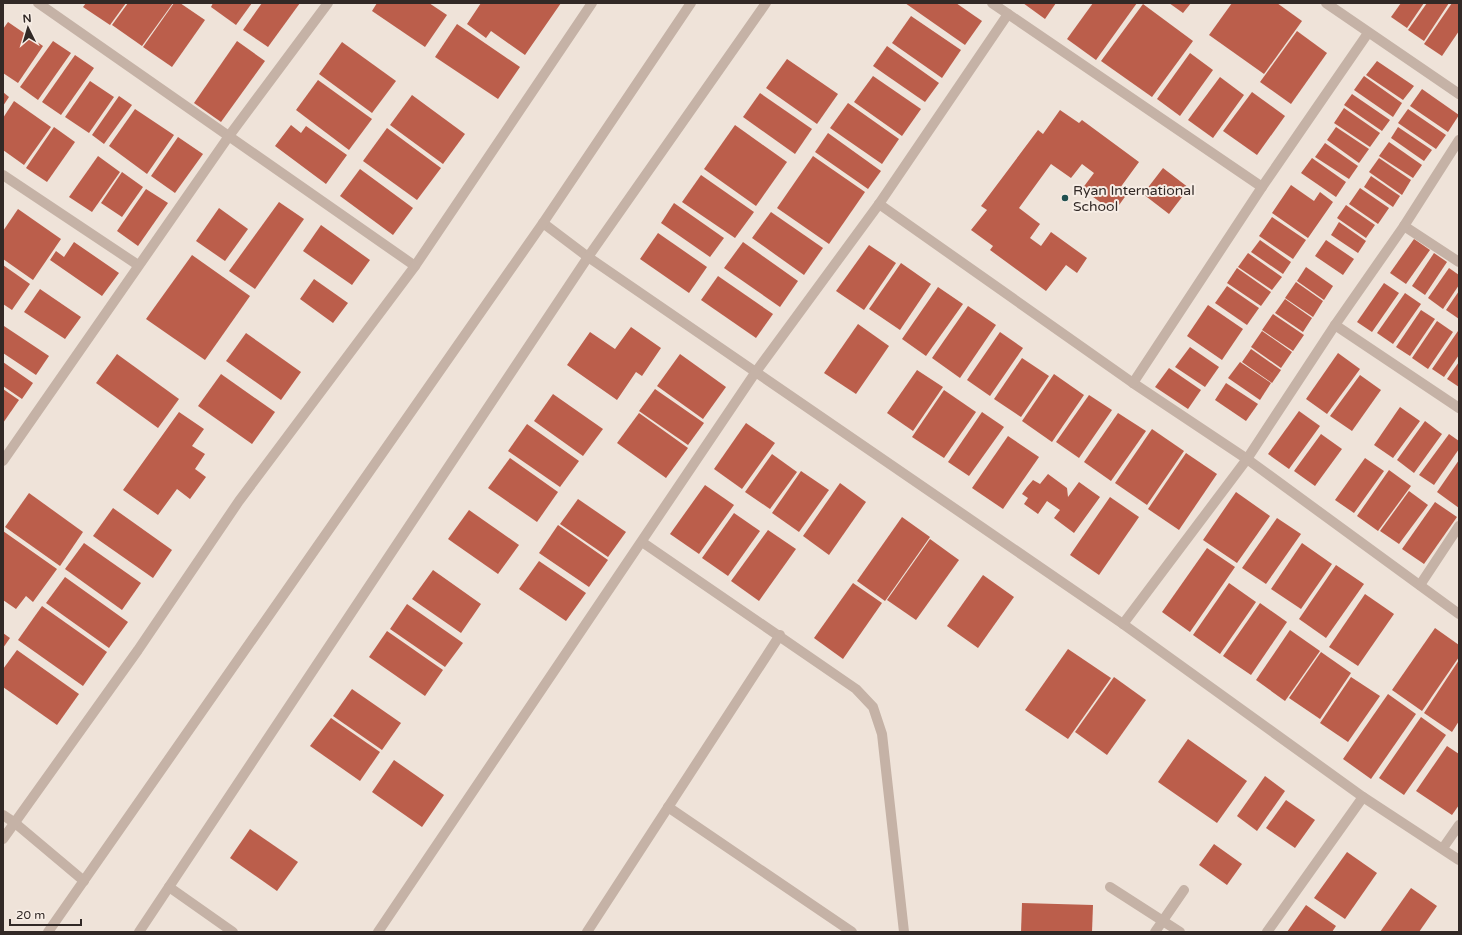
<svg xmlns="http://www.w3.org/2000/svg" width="1462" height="935" viewBox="0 0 1462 935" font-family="'Varela Round',sans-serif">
  <rect width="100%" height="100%" fill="#efe3d9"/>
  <!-- building -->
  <g fill="#bb5e4b">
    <polygon points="86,3 126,3 110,25 83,7"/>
    <polygon points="128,3 173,3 142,46 112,25"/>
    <polygon points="174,3 180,3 205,20 172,67 143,47"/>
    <polygon points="213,3 252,3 236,25 211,7"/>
    <polygon points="262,3 300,3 268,47 243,30"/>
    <polygon points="377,3 429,3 447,15 425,47 372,11"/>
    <polygon points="481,3 561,3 525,55 491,31 486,38 467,24"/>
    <polygon points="905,3 956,3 982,21 965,45"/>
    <polygon points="1023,3 1056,3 1045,19"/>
    <polygon points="1093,3 1137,3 1096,60 1067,39"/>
    <polygon points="1169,3 1191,3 1183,13"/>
    <polygon points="1232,3 1277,3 1302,21 1264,74 1209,35"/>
    <polygon points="1401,3 1424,3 1407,28 1391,17"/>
    <polygon points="1427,3 1449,3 1424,41 1408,30"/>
    <polygon points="1452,3 1459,3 1459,31 1442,56 1424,44"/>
    <polygon points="1143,4 1193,41 1152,97 1101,61"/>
    <polygon points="911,16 961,50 942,78 892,43"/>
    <polygon points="8,22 43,46 18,83 3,73 3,29"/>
    <polygon points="457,24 520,67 498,99 435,57"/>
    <polygon points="1297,31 1327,53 1291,104 1260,82"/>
    <polygon points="53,41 71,53 38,100 20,87"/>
    <polygon points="237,41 265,61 221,122 194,103"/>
    <polygon points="342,42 396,81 372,113 319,74"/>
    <polygon points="887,46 939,83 925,102 873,66"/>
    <polygon points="1190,53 1213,70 1180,116 1157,99"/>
    <polygon points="75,55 94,68 61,115 42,102"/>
    <polygon points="787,59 838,94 817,124 766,88"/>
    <polygon points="1377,61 1414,86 1403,100 1366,75"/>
    <polygon points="873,76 921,109 902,136 854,102"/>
    <polygon points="1364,76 1402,103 1393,117 1354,90"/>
    <polygon points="1220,77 1244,95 1213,138 1188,120"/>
    <polygon points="318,80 372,119 349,150 296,110"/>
    <polygon points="90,81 114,97 89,133 65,117"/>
    <polygon points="1422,89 1459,115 1448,132 1410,106"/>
    <polygon points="3,92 9,97 3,106"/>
    <polygon points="1252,92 1285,116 1257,155 1223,131"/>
    <polygon points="760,93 812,129 795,154 743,117"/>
    <polygon points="1352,94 1390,120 1382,131 1344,105"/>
    <polygon points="412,95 465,134 443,164 390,125"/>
    <polygon points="119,96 132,105 104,144 92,135"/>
    <polygon points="14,101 51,127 24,165 3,150 3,118"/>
    <polygon points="848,103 899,139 882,164 830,128"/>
    <polygon points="1344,108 1380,133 1370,147 1334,123"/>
    <polygon points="135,109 174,135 147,174 109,146"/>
    <polygon points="1408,109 1446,135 1436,149 1398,123"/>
    <polygon points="1060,110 1079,123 1082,120 1139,162 1120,188 1127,194 1114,212 1082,189 1094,173 1082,164 1071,178 1051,164 1019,208 1040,224 1030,238 1041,246 1051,232 1087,258 1077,273 1066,265 1046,291 990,250 993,246 971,230 987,210 981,206 1038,130 1043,134"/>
    <polygon points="291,125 301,133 306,126 347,155 326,184 275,146"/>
    <polygon points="735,125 787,162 756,206 704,169"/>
    <polygon points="54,127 75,142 47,182 26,168"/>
    <polygon points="1336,127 1369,149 1359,163 1327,140"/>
    <polygon points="1398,127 1432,150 1424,161 1391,138"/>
    <polygon points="387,128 441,168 417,200 363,161"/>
    <polygon points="828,133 881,171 868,189 815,152"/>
    <polygon points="178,137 203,154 175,193 151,176"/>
    <polygon points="1389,142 1422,165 1413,178 1379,156"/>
    <polygon points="1325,143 1358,166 1349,179 1315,157"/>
    <polygon points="98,156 120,172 92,212 69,197"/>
    <polygon points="813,156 865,192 829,244 777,208"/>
    <polygon points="1312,158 1346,182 1336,197 1301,173"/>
    <polygon points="1379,158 1411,180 1402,195 1369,172"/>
    <polygon points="1163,168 1189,188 1169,214 1143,194"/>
    <polygon points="360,169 413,208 393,235 340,196"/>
    <polygon points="122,172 143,187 122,217 101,203"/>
    <polygon points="701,175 754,212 735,238 682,202"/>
    <polygon points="1371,176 1400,196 1393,207 1364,187"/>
    <polygon points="1291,185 1314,201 1320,192 1333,202 1308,238 1272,213"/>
    <polygon points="1360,188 1389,208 1378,224 1349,204"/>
    <polygon points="146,189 168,203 138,246 117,231"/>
    <polygon points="279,202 304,219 255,289 229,271"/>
    <polygon points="674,203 724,238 710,257 661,223"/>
    <polygon points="1346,205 1375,225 1366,238 1337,218"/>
    <polygon points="219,208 248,229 225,261 196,241"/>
    <polygon points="18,209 61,239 33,280 3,259 3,231"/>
    <polygon points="771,212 823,248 804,275 752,238"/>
    <polygon points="1272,217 1306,240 1293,259 1259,236"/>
    <polygon points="1339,222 1366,241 1358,253 1331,235"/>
    <polygon points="321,225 370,260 352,285 303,251"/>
    <polygon points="658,233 707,267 689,293 640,259"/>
    <polygon points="1414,239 1430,250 1406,284 1390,273"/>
    <polygon points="1260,240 1291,262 1283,274 1251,252"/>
    <polygon points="1326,240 1354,259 1343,275 1315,256"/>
    <polygon points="74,242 119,273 102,296 50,260 56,251 64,257"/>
    <polygon points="743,242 798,281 780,307 724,268"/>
    <polygon points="869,245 896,263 864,310 836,291"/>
    <polygon points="1248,253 1282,277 1272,290 1238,267"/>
    <polygon points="1434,253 1447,262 1425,295 1412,286"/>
    <polygon points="192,255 250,296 205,360 146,319"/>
    <polygon points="901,263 931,284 900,330 869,309"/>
    <polygon points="3,265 30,284 12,310 3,304"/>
    <polygon points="1306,267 1333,286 1324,300 1297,281"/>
    <polygon points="1237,268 1271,292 1261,306 1227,283"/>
    <polygon points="1449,268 1459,275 1459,285 1443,309 1428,298"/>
    <polygon points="718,276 773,314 756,338 701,300"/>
    <polygon points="314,279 348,303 333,323 300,299"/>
    <polygon points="1296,282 1323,301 1313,317 1285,298"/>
    <polygon points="1384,283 1399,293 1372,332 1357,322"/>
    <polygon points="1227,286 1259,308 1247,325 1215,303"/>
    <polygon points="938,287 963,304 926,356 902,339"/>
    <polygon points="40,289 81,317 65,339 24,312"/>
    <polygon points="1459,291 1459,319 1446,310"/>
    <polygon points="1405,293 1421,304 1393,344 1377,333"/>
    <polygon points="1285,299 1312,318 1303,332 1275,313"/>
    <polygon points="1208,305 1243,329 1222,360 1187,336"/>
    <polygon points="968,306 996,325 960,378 932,358"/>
    <polygon points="1421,310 1435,319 1410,356 1396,347"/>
    <polygon points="1273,314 1304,335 1293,351 1262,330"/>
    <polygon points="1437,321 1453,332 1428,369 1412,358"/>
    <polygon points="858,324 889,346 856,394 824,373"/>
    <polygon points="4,326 49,356 36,375 3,353"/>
    <polygon points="631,327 661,348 642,376 636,372 617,400 567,365 590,332 615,349"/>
    <polygon points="1262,331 1292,352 1281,368 1251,347"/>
    <polygon points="1458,331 1459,332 1459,355 1444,377 1432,369"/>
    <polygon points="1000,332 1023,348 990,396 967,380"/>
    <polygon points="246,333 301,372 281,400 226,361"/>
    <polygon points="1190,347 1219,367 1205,387 1175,367"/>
    <polygon points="1251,349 1281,370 1272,383 1242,362"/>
    <polygon points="1338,353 1360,369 1327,414 1306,399"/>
    <polygon points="117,354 179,399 158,428 96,383"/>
    <polygon points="680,354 726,387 703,419 657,386"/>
    <polygon points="1022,358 1049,376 1021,417 994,399"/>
    <polygon points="3,362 33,383 22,399 3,386"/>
    <polygon points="1240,362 1271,383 1260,400 1228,378"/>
    <polygon points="1459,362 1459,387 1447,379"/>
    <polygon points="1169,368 1201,390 1188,409 1155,387"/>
    <polygon points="917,370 943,387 913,431 887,413"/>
    <polygon points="221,374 275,412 252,444 198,406"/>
    <polygon points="1054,374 1084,395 1052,442 1022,421"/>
    <polygon points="1360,375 1381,390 1352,431 1330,416"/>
    <polygon points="1226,383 1258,404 1246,421 1215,400"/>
    <polygon points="3,389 19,400 3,423"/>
    <polygon points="655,389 704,423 688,445 639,411"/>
    <polygon points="944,390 976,412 944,458 912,437"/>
    <polygon points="553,394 603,429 583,456 534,421"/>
    <polygon points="1089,395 1112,410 1079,458 1056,442"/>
    <polygon points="1400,407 1420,421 1393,458 1374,445"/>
    <polygon points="1299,411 1320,426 1289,469 1268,454"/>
    <polygon points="179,412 204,429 192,446 205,454 195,469 206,477 190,499 177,489 158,515 123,490"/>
    <polygon points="982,412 1004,427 969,476 948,462"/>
    <polygon points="639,413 688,448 666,478 617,443"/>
    <polygon points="1118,413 1146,431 1111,481 1084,462"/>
    <polygon points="1425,421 1442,434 1414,473 1397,460"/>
    <polygon points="746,423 775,443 742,489 714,469"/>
    <polygon points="527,424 579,461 560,487 508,451"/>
    <polygon points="1152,429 1184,451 1147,505 1115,483"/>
    <polygon points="1321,434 1342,449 1315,486 1294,471"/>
    <polygon points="1449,434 1459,441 1459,449 1434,485 1419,475"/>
    <polygon points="1008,436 1039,457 1003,509 972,488"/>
    <polygon points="1186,453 1217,474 1179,530 1148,509"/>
    <polygon points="772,454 797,472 770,509 745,492"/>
    <polygon points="510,458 558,492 537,522 488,488"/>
    <polygon points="1365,458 1384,471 1354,513 1335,500"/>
    <polygon points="1459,460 1459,508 1437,492"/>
    <polygon points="1389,470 1411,486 1378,531 1357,516"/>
    <polygon points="801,471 829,490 799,532 772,513"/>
    <polygon points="1048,474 1067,488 1068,497 1079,482 1100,497 1074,533 1054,518 1060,510 1047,501 1038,514 1024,504 1028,498 1022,494 1027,487 1033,480 1040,484"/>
    <polygon points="840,483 866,502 829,555 803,536"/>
    <polygon points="705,485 734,505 699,554 670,534"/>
    <polygon points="1409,491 1428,505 1399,544 1380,531"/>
    <polygon points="1236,492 1270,516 1237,563 1203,540"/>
    <polygon points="29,493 83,532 60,566 5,527"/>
    <polygon points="1110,497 1139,517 1099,575 1070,555"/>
    <polygon points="578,499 626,532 608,557 560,524"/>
    <polygon points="1435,502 1457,517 1424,564 1402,549"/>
    <polygon points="113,508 172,550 153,578 93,536"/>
    <polygon points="469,510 519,545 498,574 448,539"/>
    <polygon points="734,513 760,531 728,576 702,558"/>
    <polygon points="902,517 930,537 885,601 857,581"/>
    <polygon points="1277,518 1301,534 1266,584 1242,568"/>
    <polygon points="558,525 608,560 589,587 539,553"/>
    <polygon points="768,530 796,549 759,601 731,581"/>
    <polygon points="3,531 57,569 33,602 26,596 16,609 3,600"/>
    <polygon points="930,539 959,560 916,620 887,600"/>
    <polygon points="84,543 141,583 122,610 65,569"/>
    <polygon points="1302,543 1332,564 1301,609 1271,589"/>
    <polygon points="1207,548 1235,567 1190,632 1162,612"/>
    <polygon points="539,561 586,593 566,621 519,589"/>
    <polygon points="1336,565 1364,584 1326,638 1299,619"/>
    <polygon points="433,570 481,604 461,633 412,599"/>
    <polygon points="983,575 1014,597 978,648 947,626"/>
    <polygon points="65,577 128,622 109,648 46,603"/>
    <polygon points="853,583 882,603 843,659 814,638"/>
    <polygon points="1229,583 1256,602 1220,654 1193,635"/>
    <polygon points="1365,594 1394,614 1358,666 1329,647"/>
    <polygon points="1260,603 1287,622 1251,675 1223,656"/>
    <polygon points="407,604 463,643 445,667 390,629"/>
    <polygon points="42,606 107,652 83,686 18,640"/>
    <polygon points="1435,628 1459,645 1459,657 1422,711 1392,690"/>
    <polygon points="1290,630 1320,651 1285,701 1256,680"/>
    <polygon points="387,631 443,670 425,696 369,657"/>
    <polygon points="3,633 10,638 3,648"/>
    <polygon points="1068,649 1111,678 1068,739 1025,710"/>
    <polygon points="17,650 79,694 57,725 3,687 3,669"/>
    <polygon points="1321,652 1351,673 1320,719 1289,698"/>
    <polygon points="1459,660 1459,721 1452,732 1424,713"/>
    <polygon points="1114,677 1146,700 1107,755 1075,732"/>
    <polygon points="1351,677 1380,696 1348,742 1320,723"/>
    <polygon points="352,689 401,723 382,750 333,716"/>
    <polygon points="1388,694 1416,714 1371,779 1343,759"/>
    <polygon points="1421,717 1446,735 1404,795 1379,778"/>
    <polygon points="331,718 380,752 360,781 310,746"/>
    <polygon points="1188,739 1247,781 1217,823 1158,782"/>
    <polygon points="1447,746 1459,754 1459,805 1452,815 1416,791"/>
    <polygon points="394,760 444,795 422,827 372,792"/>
    <polygon points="1265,776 1285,791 1257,831 1237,816"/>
    <polygon points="1286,800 1315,820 1295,848 1266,828"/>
    <polygon points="250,829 298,862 277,891 230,858"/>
    <polygon points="1214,844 1242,864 1227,885 1199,865"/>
    <polygon points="1347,852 1377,873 1345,919 1314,898"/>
    <polygon points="1411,888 1437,906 1419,932 1380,932"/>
    <polygon points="1022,903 1093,905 1092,932 1021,932"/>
    <polygon points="1306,905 1336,926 1332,932 1287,932"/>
  </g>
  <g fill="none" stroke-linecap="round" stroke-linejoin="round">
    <!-- minor -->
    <g stroke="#c5b2a6" stroke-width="10">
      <polyline points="38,3 415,266"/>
      <polyline points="992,3 1262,187"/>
      <polyline points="1326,3 1459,94"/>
      <polyline points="3,175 138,265"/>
      <polyline points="879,204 1133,383 1247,459 1459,614"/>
      <polyline points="543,223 588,257 1123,624 1363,797 1459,860"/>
      <polyline points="1404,226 1459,262"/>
      <polyline points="1335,325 1459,408"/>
      <polyline points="1133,383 1262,187 1368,33"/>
      <polyline points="3,461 229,136 328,3"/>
      <polyline points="642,542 856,689 873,707 882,734 904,932"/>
      <polyline points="1420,585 1459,526"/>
      <polyline points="1123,624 1247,459 1335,325 1404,226 1459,140"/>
      <polyline points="668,807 852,932"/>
      <polyline points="3,815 15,823 84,881"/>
      <polyline points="3,839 138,650 239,501 415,266 592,3"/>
      <polyline points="1443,848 1459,825"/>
      <polyline points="169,887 233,932"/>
      <polyline points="1110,887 1180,932"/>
      <polyline points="48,932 543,223 691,3"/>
      <polyline points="139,932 588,257 766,3"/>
      <polyline points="378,932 755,373 879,204 1008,14"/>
      <polyline points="587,932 780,635"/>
      <polyline points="1155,932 1184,890"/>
      <polyline points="1267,932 1363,797"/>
    </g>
  </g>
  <!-- markers -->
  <circle fill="#205050" stroke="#f7ede5" stroke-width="1.5" cx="1065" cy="198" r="4"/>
  <g text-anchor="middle" stroke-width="4" stroke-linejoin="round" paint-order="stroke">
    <!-- poi labels -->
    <g font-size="14" fill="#322926" stroke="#f7ede5" text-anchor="start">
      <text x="1073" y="195">Ryan International<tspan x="1073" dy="16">School</tspan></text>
    </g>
  </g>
  <!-- border -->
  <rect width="1462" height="935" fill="none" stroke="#322926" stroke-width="8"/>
  <!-- north arrow -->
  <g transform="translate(28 28) rotate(355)" stroke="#f7ede5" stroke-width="3" paint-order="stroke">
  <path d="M0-3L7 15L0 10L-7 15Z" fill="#322926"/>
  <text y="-6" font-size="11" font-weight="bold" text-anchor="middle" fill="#322926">N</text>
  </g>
  <!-- scale -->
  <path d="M10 919v6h71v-6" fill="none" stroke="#322926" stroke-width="2"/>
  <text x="16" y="919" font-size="12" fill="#322926" stroke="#f7ede5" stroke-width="3" paint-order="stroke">20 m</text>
</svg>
